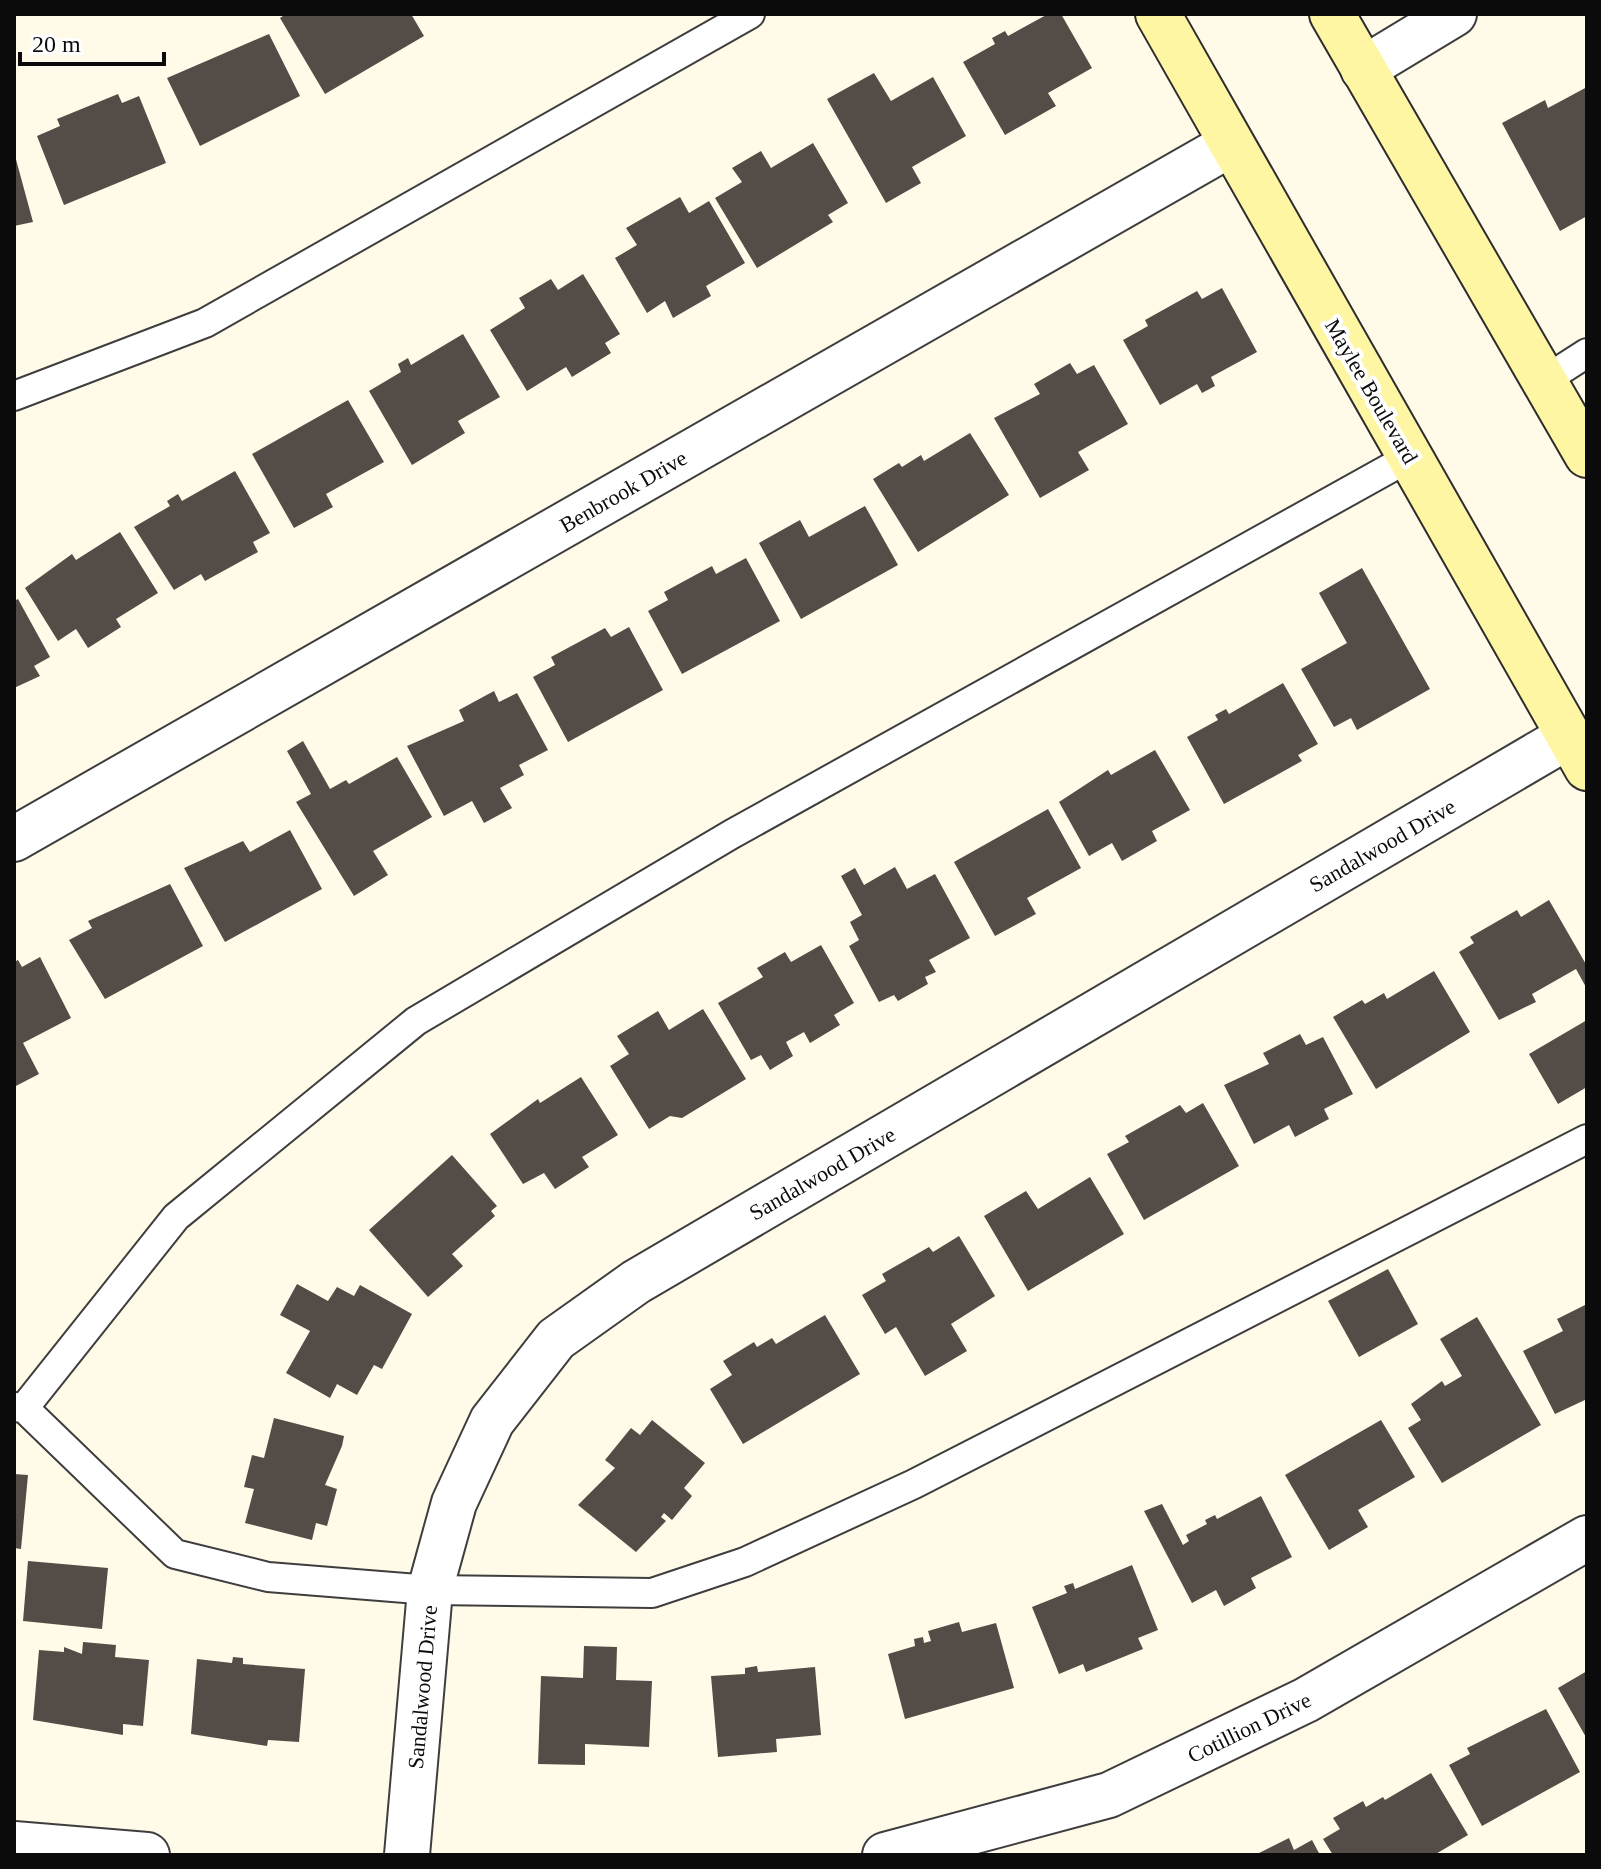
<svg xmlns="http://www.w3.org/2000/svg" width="1601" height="1869" viewBox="0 0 1601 1869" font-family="'Times New Roman',serif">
  <rect width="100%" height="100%" fill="#fffbe8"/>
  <!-- building -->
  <g fill="#534c47">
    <polygon points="286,14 411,14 424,36 325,94 280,18"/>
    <polygon points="1048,14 1061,14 1092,68 1048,93 1056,106 1005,135 963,62 995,44 992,38 1005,31 1008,36"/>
    <polygon points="269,34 300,96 200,146 167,78"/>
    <polygon points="874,73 891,101 933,77 966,136 912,167 921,183 886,203 827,99"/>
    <polygon points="1587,87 1587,216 1560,231 1502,123 1545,100 1548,108"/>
    <polygon points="118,94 122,103 139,96 166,163 64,205 37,136 60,126 57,119"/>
    <polygon points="813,143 848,203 828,215 833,222 757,268 715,198 742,182 732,168 761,151 771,168"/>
    <polygon points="14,152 33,222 14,226"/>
    <polygon points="680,197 689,213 709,201 745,263 706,286 711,296 673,318 665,301 647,313 615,258 637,245 626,228"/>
    <polygon points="583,274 620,334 605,343 611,353 572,377 566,367 527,391 490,330 525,308 519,298 551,279 558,290"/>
    <polygon points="1222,288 1257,352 1211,377 1215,386 1202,393 1197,384 1160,405 1123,340 1148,326 1145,320 1197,291 1202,299"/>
    <polygon points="463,334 500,397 458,421 465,433 412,465 369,391 401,372 398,364 408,358 411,365"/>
    <polygon points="1070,363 1077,374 1094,365 1128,424 1078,452 1089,470 1040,498 994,418 1040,394 1034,384"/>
    <polygon points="348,400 384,462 326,494 333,507 294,528 252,454"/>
    <polygon points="970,433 1009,495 918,552 873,479 899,463 902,467 921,455 924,461"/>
    <polygon points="235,471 270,533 253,542 258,552 205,581 201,574 174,590 134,527 170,506 167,501 178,494 182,501"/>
    <polygon points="865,506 898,565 801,619 759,543 800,520 809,537"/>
    <polygon points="120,532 158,593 116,619 121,627 88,648 76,629 58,641 25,588 72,554 76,560"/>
    <polygon points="746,558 780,621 682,674 648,611 668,600 664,592 712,566 716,574"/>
    <polygon points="1362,568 1430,689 1357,730 1351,718 1334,727 1301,669 1347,643 1319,593"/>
    <polygon points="18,599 50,657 34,666 40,676 14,688 14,601"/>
    <polygon points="629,627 663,690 568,742 533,677 555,665 551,657 605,628 611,637"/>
    <polygon points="1283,683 1318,744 1298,755 1302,761 1224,804 1187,737 1218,720 1215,715 1226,709 1229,714"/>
    <polygon points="494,691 499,702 517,693 548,750 519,765 524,775 500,788 512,808 484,823 472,801 444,816 407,746 464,721 459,710"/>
    <polygon points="303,741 330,789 346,780 349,784 397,757 432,817 373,851 388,875 354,896 296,802 311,794 287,751"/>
    <polygon points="1155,750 1190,810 1152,831 1157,841 1122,861 1112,843 1089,856 1059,802 1108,770 1111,775"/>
    <polygon points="1048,809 1081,868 1027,898 1036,914 995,936 954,862"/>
    <polygon points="290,830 322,889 225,942 184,868 243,841 250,852"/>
    <polygon points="895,867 907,889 935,874 970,938 929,960 936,972 925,977 928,984 898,1001 894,995 879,1002 849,946 859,940 850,922 862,915 841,876 855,868 864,885"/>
    <polygon points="170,884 203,946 105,999 69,940 92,928 88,921"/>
    <polygon points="1549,900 1587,966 1587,989 1576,969 1532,994 1536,1002 1499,1020 1459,952 1474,943 1470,937 1517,910 1521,917"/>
    <polygon points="821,945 854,1003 834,1015 840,1025 810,1043 804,1032 786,1042 793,1056 770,1070 761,1055 751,1060 718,1003 763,977 757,968 785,952 791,962"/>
    <polygon points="40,957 71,1018 23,1043 39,1074 14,1087 14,962 18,960 22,967"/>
    <polygon points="1434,971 1470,1032 1376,1089 1333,1017 1362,1000 1365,1004 1384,993 1387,999"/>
    <polygon points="703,1009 746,1079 682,1118 670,1116 649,1129 610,1066 629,1054 617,1036 658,1011 669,1030"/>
    <polygon points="1587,1020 1587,1087 1558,1104 1529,1054"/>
    <polygon points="1300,1034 1306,1045 1323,1037 1353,1094 1324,1109 1329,1119 1295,1137 1289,1125 1254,1144 1224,1085 1269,1064 1263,1053"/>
    <polygon points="581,1077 618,1135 582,1157 589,1167 555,1189 544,1173 523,1184 490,1134 538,1099 540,1103"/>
    <polygon points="1203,1103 1239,1166 1144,1220 1107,1154 1129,1142 1125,1136 1180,1105 1186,1113"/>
    <polygon points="452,1155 497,1206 491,1211 495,1216 452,1254 463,1266 428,1297 369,1230"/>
    <polygon points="1090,1177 1124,1234 1028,1291 984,1216 1026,1191 1038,1209"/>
    <polygon points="959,1236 995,1296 951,1324 967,1351 925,1376 896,1327 885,1334 862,1295 886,1281 882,1274 929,1247 933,1252"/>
    <polygon points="1388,1269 1418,1324 1359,1357 1328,1301"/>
    <polygon points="297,1284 328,1301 337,1287 354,1296 360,1285 412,1314 382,1369 374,1365 357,1395 337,1384 330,1398 286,1373 310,1331 280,1315"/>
    <polygon points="1587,1304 1587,1399 1555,1414 1523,1351 1563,1331 1557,1319"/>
    <polygon points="825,1315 860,1374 743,1444 710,1389 732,1375 723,1361 754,1342 757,1347 772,1338 776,1344"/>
    <polygon points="1477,1317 1541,1425 1442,1483 1408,1428 1421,1420 1411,1404 1442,1381 1445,1386 1462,1376 1440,1339"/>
    <polygon points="274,1418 344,1436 342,1446 325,1485 337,1489 327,1526 316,1523 312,1540 245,1523 254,1489 244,1487 252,1455 264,1458"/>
    <polygon points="652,1420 705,1463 684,1488 692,1496 672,1520 664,1513 661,1517 666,1521 636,1552 578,1505 615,1468 605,1460 631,1428 640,1435"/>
    <polygon points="1381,1420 1415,1477 1358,1510 1368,1527 1329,1550 1285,1475"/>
    <polygon points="14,1474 28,1475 21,1549 14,1548"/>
    <polygon points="1261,1496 1292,1557 1251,1578 1256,1588 1224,1606 1216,1590 1192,1603 1144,1511 1162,1504 1183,1545 1189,1541 1186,1535 1207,1524 1205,1520 1215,1515 1217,1519"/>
    <polygon points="28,1561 108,1568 102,1629 23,1621"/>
    <polygon points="1132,1565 1158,1630 1138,1638 1143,1649 1086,1672 1083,1664 1059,1674 1032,1607 1067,1593 1064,1586 1073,1583 1075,1589"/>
    <polygon points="959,1622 962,1632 996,1623 1014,1688 905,1719 888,1654 915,1646 914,1639 923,1637 924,1643 931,1641 928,1631"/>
    <polygon points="83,1642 116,1645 115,1657 149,1660 143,1726 123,1724 123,1735 33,1720 39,1650 64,1652 64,1647 82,1654"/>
    <polygon points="584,1646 617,1647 616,1680 652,1681 649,1747 585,1744 585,1765 538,1764 541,1676 583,1678"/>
    <polygon points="233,1657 243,1658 243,1664 305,1669 299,1742 268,1740 267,1746 191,1734 197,1659 232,1663"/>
    <polygon points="757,1666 758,1672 815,1667 821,1735 776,1739 777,1752 718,1757 711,1676 745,1674 745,1668"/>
    <polygon points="1587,1671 1587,1739 1558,1688"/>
    <polygon points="1546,1709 1580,1772 1482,1826 1449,1765 1470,1754 1467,1748"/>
    <polygon points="1431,1773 1468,1835 1434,1855 1333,1855 1323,1839 1340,1829 1333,1818 1363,1801 1366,1807 1383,1797 1385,1800"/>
    <polygon points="1289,1838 1294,1850 1312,1840 1320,1855 1255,1855"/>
  </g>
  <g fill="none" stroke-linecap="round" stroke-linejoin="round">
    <!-- service casing -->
    <g stroke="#3e3e3e" stroke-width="32">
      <g id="service">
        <polyline points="1545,380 1587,353"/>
        <polyline points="14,396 205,323 750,14"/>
        <polyline points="14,1407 24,1408 175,1554 268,1577 430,1590 652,1593 745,1562 914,1484 1587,1139"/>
        <polyline points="24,1408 176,1217 416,1021 732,834 1410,457"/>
      </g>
    </g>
    <!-- minor casing -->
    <g stroke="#3e3e3e" stroke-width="48">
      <g id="minor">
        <polyline points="1363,69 1454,14"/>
        <polyline points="14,839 1231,144"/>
        <polyline points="14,1844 147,1855"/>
        <polyline points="407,1855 430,1590 454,1503 492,1421 556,1339 636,1282 1569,736"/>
        <polyline points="885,1855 1109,1795 1306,1700 1587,1538"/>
      </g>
    </g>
    <!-- secondary casing -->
    <g stroke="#2d2d2d" stroke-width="48">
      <g id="secondary">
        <polyline points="1158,14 1587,768"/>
        <polyline points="1332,14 1587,455"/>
      </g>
    </g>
    <!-- service -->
    <use href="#service" stroke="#fff" stroke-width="28"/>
    <!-- minor -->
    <use href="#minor" stroke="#fff" stroke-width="44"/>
    <!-- secondary -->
    <use href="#secondary" stroke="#fff6a4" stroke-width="44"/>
  </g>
  <g text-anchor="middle" stroke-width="8" stroke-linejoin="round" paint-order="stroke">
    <!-- street labels -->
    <g font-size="22" fill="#0b0b0b" stroke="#fff">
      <text transform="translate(1372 391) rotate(60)" y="8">Maylee Boulevard</text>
      <text transform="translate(623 491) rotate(-30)" y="8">Benbrook Drive</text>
      <text transform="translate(1382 845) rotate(-30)" y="8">Sandalwood Drive</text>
      <text transform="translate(822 1173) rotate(-30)" y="8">Sandalwood Drive</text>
      <text transform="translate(422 1687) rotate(-85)" y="8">Sandalwood Drive</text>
      <text transform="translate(1249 1727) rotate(-26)" y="8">Cotillion Drive</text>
    </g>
  </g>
  <!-- border -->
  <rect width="1601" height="1869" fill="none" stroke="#0b0b0b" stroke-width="32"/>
  <!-- scale -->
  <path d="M20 52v12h144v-12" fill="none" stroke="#0b0b0b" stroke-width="4"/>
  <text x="32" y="52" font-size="24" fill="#0b0b0b" stroke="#ffffff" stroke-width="6" paint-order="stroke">20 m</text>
</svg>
